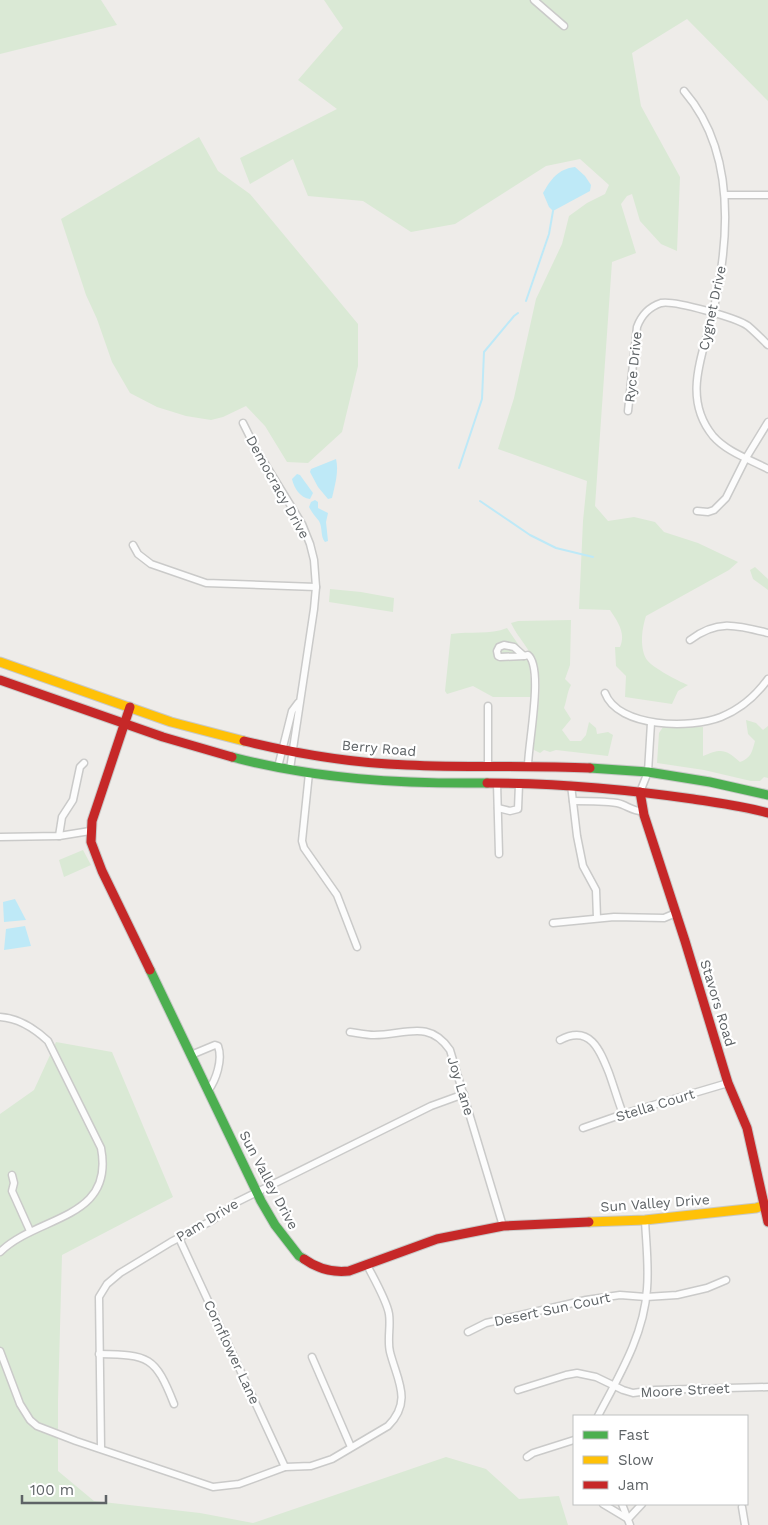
<svg xmlns="http://www.w3.org/2000/svg" width="768" height="1525" viewBox="0 0 768 1525" font-family="'Work Sans',sans-serif">
  <rect width="100%" height="100%" fill="#eeece9"/>
  <!-- green -->
  <g fill="#dae9d5">
    <polygon points="0,0 101,0 117,25 0,54"/>
    <path d="M324,0H768V101L687,19L632,53L641,106L680,177L677,251L661,244L640,221L632,194L627,196L621,204L636,253L612,262L595,506L608,521L634,517L655,522L664,532L698,543L738,562L729,570L646,616C642,628 639,648 647,660C653,668 678,681 688,685L678,691L672,704L625,697L626,676L616,666L615,647H620C626,633 618,622 610,610L579,609L583,521L587,481L498,449L514,398L536,299L562,244L569,216L587,203L605,194L609,185L580,159L546,166L455,224L411,232L363,201L308,196L293,159L250,184L240,158L337,109L298,80L343,28Z"/>
    <polygon points="199,137 218,171 250,194 358,324 358,366 342,432 308,463 287,462 265,426 246,406 223,417 211,420 186,416 157,407 130,393 112,362 97,319 86,295 61,219"/>
    <polygon points="755,567 768,579 768,590 753,579 750,570"/>
    <polygon points="330,589 361,592 394,598 393,612 329,602"/>
    <path d="M571,620L570,665L565,679L571,685C567,692 567,700 564,708L571,719L562,730L570,741H581L586,735L589,722L596,728L597,734L608,732L613,735L608,756L556,750L550,752L544,750L540,753L534,750C533,725 546,687 536,664C530,649 518,638 511,623L518,621Z"/>
    <path d="M507,628L529,660L532,697H493L473,686L447,694L445,691L451,634C470,631 490,635 507,628Z"/>
    <path d="M746,720L756,723L763,730L768,726V778L764,777L760,781H751L704,770L657,763L659,733L663,727H672V728C681,725 693,727 703,727V756C721,748 726,749 740,762C751,758 752,752 755,741L748,734Z"/>
    <polygon points="83,850 91,865 64,877 59,860"/>
    <polygon points="56,1042 112,1052 173,1197 62,1255 58,1401 58,1471 94,1501 200,1513 253,1523 446,1457 486,1469 519,1499 559,1496 568,1525 0,1525 0,1114 34,1090"/>
  </g>
  <!-- water -->
  <g fill="#bee9f7">
    <path d="M575,167L585,176L591,185L590,191L553,211L549,207L543,193C551,179 558,169 575,167Z"/>
    <path d="M336,459C339,471 335,485 332,498L328,499L318,487L310,472L311,469Z"/>
    <path d="M297,474L300,475L313,493L310,499C300,498 294,488 292,479Z"/>
    <path d="M315,500L318,502V508L328,513L326,522L328,541L325,542C320,536 323,528 319,521C315,516 312,513 309,507L311,502Z"/>
    <polygon points="15,899 26,920 4,922 3,902"/>
    <polygon points="25,926 31,946 4,950 6,929"/>
  </g>
  <g fill="none" stroke-linecap="round" stroke-linejoin="round">
    <!-- stream -->
    <g stroke="#bee9f7" stroke-width="2">
      <polyline points="526,301 549,234 553,211"/>
      <polyline points="459,468 482,399 484,352 514,316 518,313"/>
      <polyline points="480,501 530,535 556,548 593,557"/>
    </g>
    <!-- street casing -->
    <g stroke="#cacac9" stroke-width="9">
      <g id="street">
        <polyline points="534,0 564,26"/>
        <path d="M684,91C736,151 730,239 713,312C704,353 681,397 713,436C727,452 749,459 768,469"/>
        <polyline points="725,195 768,195"/>
        <path d="M628,411L637,327C641,316 649,307 661,303C674,300 737,318 748,326C755,332 762,339 768,345"/>
        <polyline points="243,423 256,449 302,524 310,544 314,560 316,587 314,609 290,769"/>
        <polyline points="697,511 708,512 714,510 726,498 746,458 768,422"/>
        <polyline points="133,545 138,554 151,564 206,583 316,587"/>
        <path d="M690,640C717,619 737,625 768,633"/>
        <polygon points="504,645 514,647 524,656 500,657 498,656 497,651 499,647"/>
        <path d="M524,656L528,655C544,668 528,744 528,766"/>
        <path d="M605,693C618,728 691,729 721,717C741,709 755,697 768,679"/>
        <polyline points="488,766 488,706"/>
        <polyline points="278,767 292,711 298,703"/>
        <polyline points="309,773 302,841 304,848 337,895 357,947"/>
        <polyline points="497,783 499,854"/>
        <polyline points="571,785 577,836 583,866 596,890 597,918"/>
        <polyline points="640,792 648,772 651,723"/>
        <path d="M573,801C588,801 603,801 617,803C627,805 633,812 643,811"/>
        <polyline points="498,808 510,811 518,809 519,784"/>
        <polyline points="59,836 62,817 73,800 80,767 84,763"/>
        <polyline points="0,837 59,836 90,831"/>
        <polyline points="553,923 614,917 664,918 676,913"/>
        <path d="M0,1017C19,1018 34,1028 48,1041L101,1148C115,1220 38,1215 0,1252"/>
        <path d="M350,1032C358,1033 366,1035 374,1035C405,1035 429,1019 450,1050L503,1226"/>
        <path d="M560,1040C590,1024 600,1050 609,1073C614,1087 618,1101 623,1114"/>
        <path d="M191,1055L215,1045L218,1046C223,1060 216,1080 208,1091"/>
        <polyline points="583,1128 623,1114 728,1083"/>
        <polyline points="12,1175 14,1183 12,1191 30,1231"/>
        <polyline points="179,1238 285,1467"/>
        <polyline points="468,1332 486,1323 586,1300 620,1295 646,1297 677,1295 707,1288 726,1280"/>
        <path d="M0,1351L20,1404L30,1420L37,1426L76,1441L213,1487L239,1484L285,1467L311,1466L332,1459L388,1426C413,1401 397,1380 390,1352C387,1340 391,1326 389,1314C387,1301 373,1277 367,1265"/>
        <path d="M99,1354C149,1355 155,1356 174,1404"/>
        <polyline points="312,1357 351,1447"/>
        <polyline points="518,1390 566,1375 577,1373 596,1377 623,1390 633,1393 655,1390 768,1387"/>
        <path d="M598,1416C619,1376 644,1335 647,1289C649,1266 646,1242 645,1220"/>
        <polyline points="101,1448 99,1297 107,1284 120,1273 171,1242 211,1221 237,1202 431,1106 464,1094"/>
        <polyline points="527,1457 533,1453 574,1440"/>
        <polyline points="603,1504 628,1519"/>
        <polyline points="622,1504 630,1525"/>
        <polyline points="742,1507 745,1525"/>
        <polyline points="628,1519 642,1504"/>
      </g>
    </g>
    <!-- fast casing -->
    <g stroke="#c8c9c8" stroke-width="11">
      <g id="fast">
        <path d="M232,757C316,779 400,784 487,783"/>
        <polyline points="590,768 648,772 710,782 768,795"/>
        <polyline points="150,970 261,1201 275,1225 299,1256 304,1259"/>
      </g>
    </g>
    <!-- slow casing -->
    <g stroke="#c8c9c8" stroke-width="11">
      <g id="slow">
        <polyline points="0,662 171,722 244,741"/>
        <polyline points="589,1222 645,1220 756,1208 768,1204"/>
      </g>
    </g>
    <!-- jam casing -->
    <g stroke="#c8c9c8" stroke-width="11">
      <g id="jam">
        <polyline points="0,680 163,737 232,757"/>
        <polyline points="130,707 92,821 91,842 102,871 150,970"/>
        <path d="M244,741C297,754 352,763 407,765C468,768 529,765 590,768"/>
        <path d="M487,783C556,783 624,789 693,799C718,803 743,806 768,813"/>
        <polyline points="640,792 644,815 685,941 728,1083 747,1128 768,1222"/>
        <path d="M304,1259C318,1269 332,1273 349,1271L437,1239L503,1226L589,1222"/>
      </g>
    </g>
    <!-- street -->
    <use href="#street" stroke="#fcfcfc" stroke-width="6"/>
    <!-- fast -->
    <use href="#fast" stroke="#4caf50" stroke-width="9"/>
    <!-- slow -->
    <use href="#slow" stroke="#ffc107" stroke-width="9"/>
    <!-- jam -->
    <use href="#jam" stroke="#c62828" stroke-width="9"/>
  </g>
  <g text-anchor="middle" stroke-width="4.5" stroke-linejoin="round" paint-order="stroke">
    <!-- street labels -->
    <g font-size="14" fill="#5e6366" stroke="#fff">
      <text transform="translate(712 308) rotate(-78)" y="5">Cygnet Drive</text>
      <text transform="translate(633 367) rotate(-84)" y="5">Ryce Drive</text>
      <text transform="translate(278 487) rotate(61)" y="5">Democracy Drive</text>
      <text transform="translate(379 748) rotate(5)" y="5">Berry Road</text>
      <text transform="translate(718 1003) rotate(73)" y="5">Stavors Road</text>
      <text transform="translate(461 1086) rotate(73)" y="5">Joy Lane</text>
      <text transform="translate(655 1105) rotate(-17)" y="5">Stella Court</text>
      <text transform="translate(269 1180) rotate(62)" y="5">Sun Valley Drive</text>
      <text transform="translate(655 1203) rotate(-4)" y="5">Sun Valley Drive</text>
      <text transform="translate(207 1220) rotate(-31)" y="5">Pam Drive</text>
      <text transform="translate(552 1309) rotate(-12)" y="5">Desert Sun Court</text>
      <text transform="translate(232 1352) rotate(65)" y="5">Cornflower Lane</text>
      <text transform="translate(685 1390) rotate(-3)" y="5">Moore Street</text>
    </g>
  </g>
  <!-- legend -->
  <rect x="573" y="1415" width="175" height="90" fill="#ffffff" stroke="#bfc1c2"/>
  <rect x="583" y="1431" width="25" height="8" fill="#4caf50" stroke="#bfc1c2"/>
  <text x="618" y="1440" font-size="15" fill="#5e6366">Fast</text>
  <rect x="583" y="1456" width="25" height="8" fill="#ffc107" stroke="#bfc1c2"/>
  <text x="618" y="1465" font-size="15" fill="#5e6366">Slow</text>
  <rect x="583" y="1481" width="25" height="8" fill="#c62828" stroke="#bfc1c2"/>
  <text x="618" y="1490" font-size="15" fill="#5e6366">Jam</text>
  <!-- scale -->
  <path d="M22 1495v8h84v-8" fill="none" stroke="#5e6366" stroke-width="2.5"/>
  <text x="30" y="1495" font-size="15" fill="#5e6366" stroke="#ffffff" stroke-width="4" paint-order="stroke">100 m</text>
</svg>
